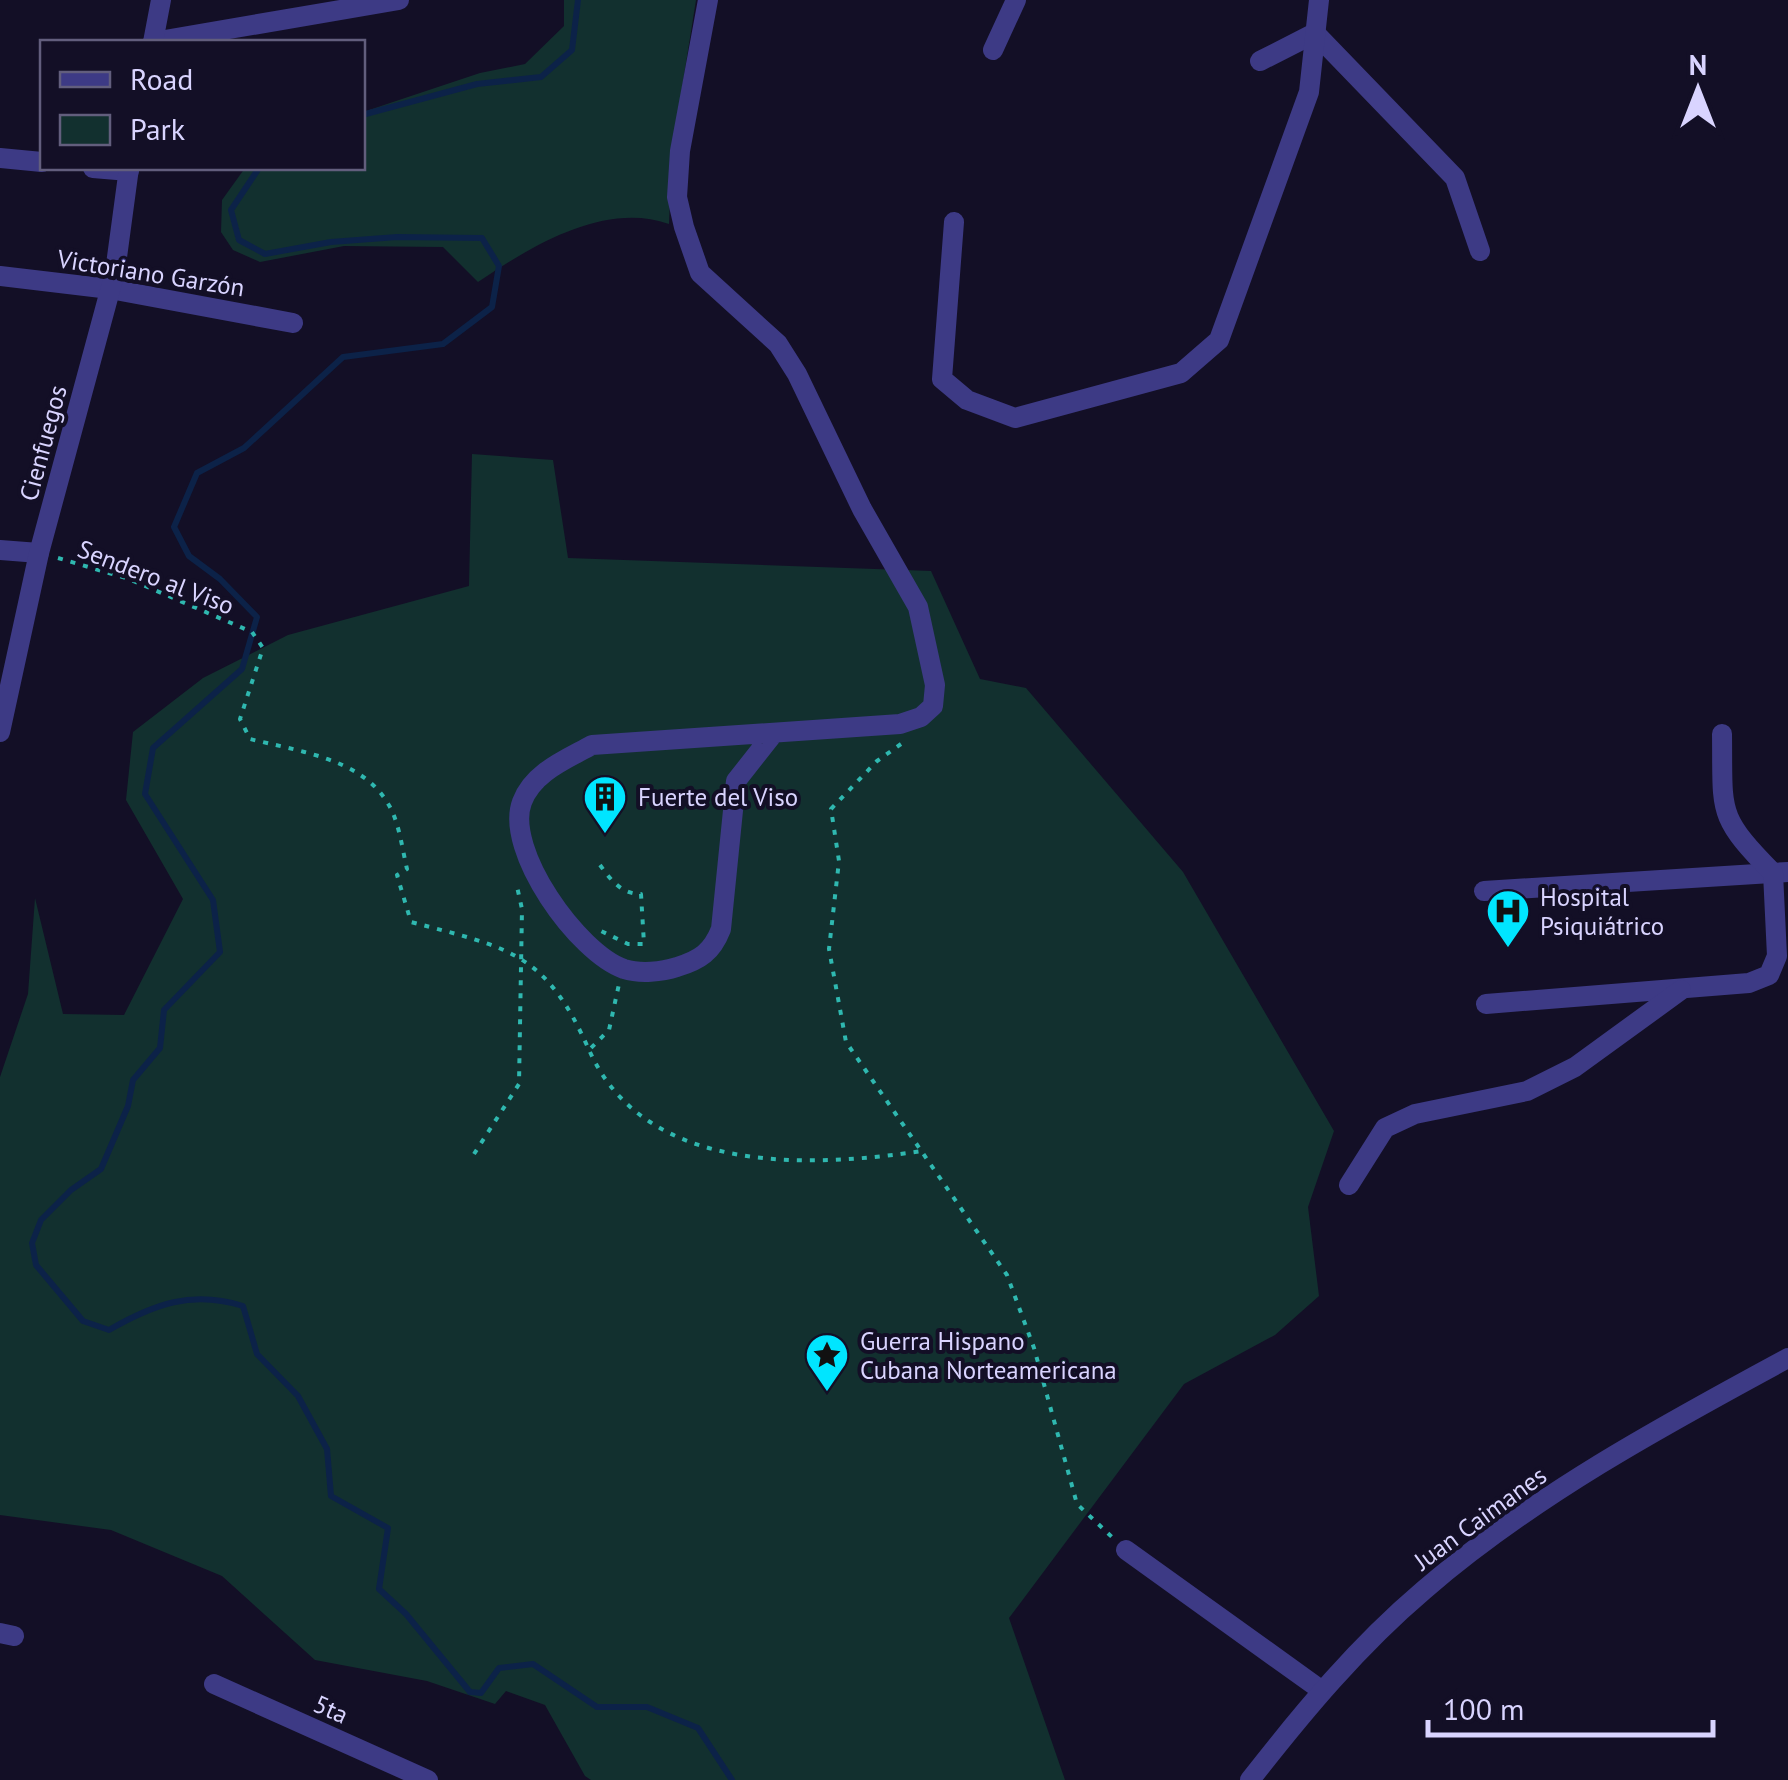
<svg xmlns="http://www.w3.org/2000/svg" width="1788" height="1780" viewBox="0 0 1788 1780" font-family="'PT Sans',sans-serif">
  <rect width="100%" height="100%" fill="#130f26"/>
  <!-- green -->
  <g fill="#12302f">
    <path d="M564,0H696L672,151L669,224C604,201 530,247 478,282L443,247L344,246L260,262L233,250L221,232L222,200L245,168H362L363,112L480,73L525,64L564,26Z"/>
    <polygon points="472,454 553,460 568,558 931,571 980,679 1026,688 1183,872 1334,1131 1308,1207 1319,1296 1275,1335 1184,1384 1009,1618 1065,1780 591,1780 585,1776 545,1705 506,1691 495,1704 427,1681 315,1660 222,1576 111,1530 0,1515 0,1077 28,994 35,898 63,1014 124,1015 183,899 126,800 133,732 203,678 288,635 469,586"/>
  </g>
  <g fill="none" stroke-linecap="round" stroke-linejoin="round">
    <!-- stream -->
    <g stroke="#0c2248" stroke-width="6">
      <polyline points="362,115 477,84 541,77 572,50 578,0"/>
      <path d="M259,168L231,210L239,240L265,254L331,242L397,237L482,238L499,266L492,307L443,344L343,357L244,448L197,473L174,527L189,556L220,579L257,617L242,669L153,748L145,794L213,900L220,952L164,1010L160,1048L133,1080L128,1106L101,1169L71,1190L41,1220L32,1243L36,1265L83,1321L109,1330C154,1304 192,1290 243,1306L257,1354L298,1396L327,1449L331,1496L388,1528L379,1589L406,1614L470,1692L481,1693L499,1668L533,1664L597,1707H647L698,1728L732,1780"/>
    </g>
    <!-- path -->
    <g stroke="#2fb8b0" stroke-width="4" stroke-dasharray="5 8" stroke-linecap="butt">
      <path d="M58,558L129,579L252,632L263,648L240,719L250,739C297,751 360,758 387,802C399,820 402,848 407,869L397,875L411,922C509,948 546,952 589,1050L609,1030L619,984"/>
      <polyline points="901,744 877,761 831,809 839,861 829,949 846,1042 1007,1275 1034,1348 1077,1504 1113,1538"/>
      <path d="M600,865C611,880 621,894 641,894L644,944H628L601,931"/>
      <path d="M590,1052C646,1175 809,1168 922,1151"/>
      <polyline points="474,1154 519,1084 522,909 516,882"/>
    </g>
    <!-- minor -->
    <g stroke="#3d3a85" stroke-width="20">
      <path d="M708,0L680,151L677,197L684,227L700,273L778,344L797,374L862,509L918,607L935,685L933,706L921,717L900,724L592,745C567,759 533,772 522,802C504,850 578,953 624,969C640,974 662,972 677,967C700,960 712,952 721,929L736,781L773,734"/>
      <polyline points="153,42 399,0"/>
      <polyline points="153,42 161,0"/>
      <polyline points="993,50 1016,0"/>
      <polyline points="1260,61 1315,33 1455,178 1480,251"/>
      <polyline points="0,158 42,162"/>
      <polyline points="93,168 129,171"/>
      <polyline points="954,222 942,379 967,400 1015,418 1181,373 1219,340 1309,92 1319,0"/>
      <polyline points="0,276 110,289 293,323"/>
      <polyline points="0,550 39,553"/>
      <polyline points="0,732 39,553 115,272 129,168"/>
      <polyline points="1484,891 1788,872"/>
      <path d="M1486,1004L1749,983L1769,975L1777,956L1773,873C1716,815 1723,813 1722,734"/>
      <polyline points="1349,1185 1385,1128 1415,1114 1527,1091 1575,1067 1681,990"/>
      <polyline points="1126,1550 1321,1690"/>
      <polyline points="0,1633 14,1636"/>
      <polyline points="214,1684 428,1780"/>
      <path d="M1250,1780C1303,1712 1358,1646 1424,1590C1533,1496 1662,1426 1788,1358"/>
    </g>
  </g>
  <!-- icons -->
  <defs>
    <g id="building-pin" transform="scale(2.25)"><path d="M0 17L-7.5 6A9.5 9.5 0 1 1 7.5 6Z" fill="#00e5ff" stroke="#130f26"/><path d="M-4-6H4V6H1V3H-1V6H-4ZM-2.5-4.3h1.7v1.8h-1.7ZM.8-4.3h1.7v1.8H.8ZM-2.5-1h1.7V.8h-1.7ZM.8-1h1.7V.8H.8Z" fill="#111"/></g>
    <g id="hospital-pin" transform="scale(2.25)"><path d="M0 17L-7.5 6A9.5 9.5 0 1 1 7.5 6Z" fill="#00e5ff" stroke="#130f26"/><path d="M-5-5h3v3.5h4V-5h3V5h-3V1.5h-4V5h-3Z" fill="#111"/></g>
    <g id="sight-pin" transform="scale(2.25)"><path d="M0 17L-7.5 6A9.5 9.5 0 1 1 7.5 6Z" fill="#00e5ff" stroke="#130f26"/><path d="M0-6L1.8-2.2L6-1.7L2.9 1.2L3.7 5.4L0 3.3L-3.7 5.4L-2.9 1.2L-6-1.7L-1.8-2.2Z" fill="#111"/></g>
  </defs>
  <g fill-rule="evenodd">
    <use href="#building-pin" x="605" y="797"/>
    <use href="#hospital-pin" x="1508" y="911"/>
    <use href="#sight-pin" x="827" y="1355"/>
  </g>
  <g text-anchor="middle" stroke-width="8" stroke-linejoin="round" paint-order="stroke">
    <!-- street labels -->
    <g font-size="25" fill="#d9d4ff" stroke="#130f26">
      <text transform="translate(151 273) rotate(9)" y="9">Victoriano Garzón</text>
      <text transform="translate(43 443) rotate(-75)" y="9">Cienfuegos</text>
      <text transform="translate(156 577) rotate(21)" y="9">Sendero al Viso</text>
      <text transform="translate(1480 1518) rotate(-36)" y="9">Juan Caimanes</text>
      <text transform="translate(331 1709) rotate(24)" y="9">5ta</text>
    </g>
    <!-- poi labels -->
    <g font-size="25" fill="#d9d4ff" stroke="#130f26" text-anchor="start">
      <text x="638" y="806">Fuerte del Viso</text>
      <text x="1540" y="906">Hospital<tspan x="1540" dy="29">Psiquiátrico</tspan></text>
      <text x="860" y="1350">Guerra Hispano<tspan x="860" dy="29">Cubana Norteamericana</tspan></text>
    </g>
  </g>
  <!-- legend -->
  <rect x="40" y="40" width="325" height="130" fill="#130f26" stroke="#625e7d" stroke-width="2.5"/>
  <rect x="60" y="72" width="50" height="15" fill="#3d3a85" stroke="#625e7d" stroke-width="2.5"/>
  <text x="130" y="90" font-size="30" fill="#d9d4ff">Road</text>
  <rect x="60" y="115" width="50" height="30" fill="#12302f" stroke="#625e7d" stroke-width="2.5"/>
  <text x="130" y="140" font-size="30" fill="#d9d4ff">Park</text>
  <!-- north arrow -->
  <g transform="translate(1698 90)" stroke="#130f26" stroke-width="8" paint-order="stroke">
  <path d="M0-8L18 38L0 25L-18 38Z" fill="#d9d4ff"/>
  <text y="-15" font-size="28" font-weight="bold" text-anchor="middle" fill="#d9d4ff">N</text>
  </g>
  <!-- scale -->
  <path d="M1428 1720v15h285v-15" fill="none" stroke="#d9d4ff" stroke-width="5"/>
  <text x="1443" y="1720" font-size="30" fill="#d9d4ff" stroke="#130f26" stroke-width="8" paint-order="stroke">100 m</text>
</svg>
